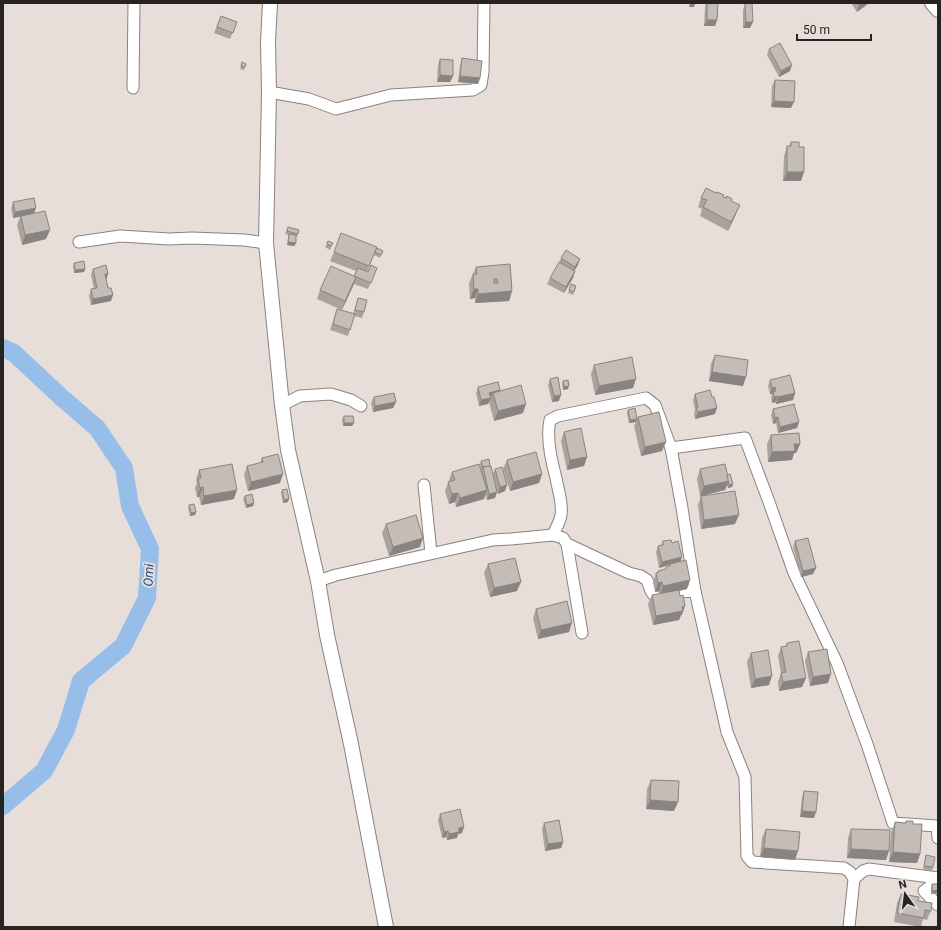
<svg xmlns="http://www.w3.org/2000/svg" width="941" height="930" viewBox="0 0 941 930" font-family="Roboto,sans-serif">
  <rect width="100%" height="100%" fill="#e7ded9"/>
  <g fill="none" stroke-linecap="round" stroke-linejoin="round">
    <!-- river -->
    <polyline stroke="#97bde9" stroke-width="18" points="3,348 14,353 61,397 97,428 124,468 130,506 150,549 147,598 123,646 81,681 66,730 44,771 3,806"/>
    <!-- minor casing -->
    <g stroke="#8a827d" stroke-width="13">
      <g id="minor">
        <polyline points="133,88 134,3"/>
        <polyline points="269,92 309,99 336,109 391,95 473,90 481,85 483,72 484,3"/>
        <polyline points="79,242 120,236 169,239 192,238 244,240 266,243"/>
        <polyline points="282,405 300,396 331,394 351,400 361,406"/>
        <polyline points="671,448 745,438 769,502 794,573 837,663 867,744 893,823 937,826 938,838"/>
        <polyline points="424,485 431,553"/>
        <path d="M553,535C556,528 560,522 561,515C563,503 558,490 556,478C551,460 546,438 550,420L558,416L646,398L655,405L671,448L682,508L695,591L727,732L745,777L747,856L752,862L844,868L850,872L854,879L849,927"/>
        <polyline points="567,544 629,573 641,576 647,580 651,591 657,600 679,592 695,591"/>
        <polyline points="318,581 336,575 493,540 511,539 553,535 563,538 567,544 582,633"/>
        <polyline points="854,879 863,871 869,869 938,878"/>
        <polyline points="938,880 924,891 938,905"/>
      </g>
    </g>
    <!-- tertiary casing -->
    <g stroke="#8a827d" stroke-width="16">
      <g id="tertiary">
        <polyline points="270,3 268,42 269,92 266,243 282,405 288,450 318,581 327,635 351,744 386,927"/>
        <polyline points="932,3 938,10"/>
      </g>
    </g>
    <!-- minor -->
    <use href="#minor" stroke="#fff" stroke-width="11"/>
    <!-- tertiary -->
    <use href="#tertiary" stroke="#fff" stroke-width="14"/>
  </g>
  <!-- wall -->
  <g fill="#a9a29d">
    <polygon points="706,3 718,3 717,20 715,26 704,26 705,7"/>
    <polygon points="851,3 869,3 857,12"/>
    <polygon points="745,4 750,28 743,28 743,10"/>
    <polygon points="221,16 237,22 230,39 214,33"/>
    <polygon points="769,49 790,71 779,77 767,55"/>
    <polygon points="462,58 480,78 478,84 458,82 460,65"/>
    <polygon points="440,59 453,76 450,82 437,82 438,65"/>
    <polygon points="242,62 246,64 244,70 240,69"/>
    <polygon points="775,80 791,108 771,107 772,86"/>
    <polygon points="791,142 801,181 783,181 784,156 787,146 789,146"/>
    <polygon points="723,197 731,201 736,214 728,231 700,216 702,209 698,207 701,198"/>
    <polygon points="13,202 34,213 46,239 22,245 17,225 20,217 13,218 11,208"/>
    <polygon points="288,227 299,230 297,237 296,237 296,243 294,246 287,245 289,235 285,234"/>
    <polygon points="333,243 330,250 325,247 327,244"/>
    <polygon points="377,248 383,251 380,258 374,255 367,272 368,272 377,268 368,289 354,284 342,310 317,299 320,290 354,276 356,271 330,261 334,252"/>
    <polygon points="561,258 578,265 574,271 575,271 573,278 564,293 547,284 550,278 559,263"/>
    <polygon points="74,263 85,269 84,272 74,273 73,266"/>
    <polygon points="510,264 512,291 509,301 475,303 475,298 470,299 469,283 476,267"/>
    <polygon points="93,269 108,274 106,280 111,301 91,305 89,296 91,289 94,289 91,275"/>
    <polygon points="571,284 576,286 573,295 568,293"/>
    <polygon points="358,298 364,312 362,318 354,316 348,336 330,330 337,309 353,314"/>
    <polygon points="715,355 743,386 709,381 711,364"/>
    <polygon points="594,365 633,388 595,395 591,374"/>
    <polygon points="550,379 559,401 552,402 548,385"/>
    <polygon points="770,380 795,393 793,400 776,404 775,402 772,403 771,398 772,394 770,394 768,386"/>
    <polygon points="563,381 568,389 563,390 562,384"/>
    <polygon points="478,387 500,390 500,391 523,413 494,421 489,402 491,398 488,404 479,406 476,393"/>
    <polygon points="695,394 715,414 695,419 694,414 695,410 693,400"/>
    <polygon points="374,397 396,402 393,408 373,412 371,403"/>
    <polygon points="773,409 799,422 797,428 778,433 776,423 773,424 771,415"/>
    <polygon points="628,410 637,418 638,417 662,451 641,456 634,426 636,422 629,423 627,413"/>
    <polygon points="344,416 352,426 343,426 342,419"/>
    <polygon points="564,432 587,457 584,466 567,470 561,441"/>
    <polygon points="771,435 800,444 796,453 794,453 792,460 768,462 767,444"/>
    <polygon points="262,458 280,483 248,491 244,475 247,466 260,463"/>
    <polygon points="507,460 542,474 539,483 510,491 503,469"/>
    <polygon points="481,461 490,466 493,474 495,469 505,491 498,494 496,486 497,492 495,498 487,500 485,494 484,499 456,507 455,502 449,504 445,491 452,472 481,471 480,464"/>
    <polygon points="700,469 727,475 733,484 732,487 728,488 727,485 725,490 700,496 697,479"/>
    <polygon points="199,470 234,499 201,505 199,497 197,497 195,488 197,483 196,480"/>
    <polygon points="282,490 288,502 283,503 281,493"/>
    <polygon points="245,496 254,503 253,506 246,508 243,499"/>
    <polygon points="701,496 735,524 701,529 698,505"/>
    <polygon points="189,505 196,512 195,515 190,516 188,508"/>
    <polygon points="386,524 420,547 389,556 382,533"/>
    <polygon points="663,541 672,543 682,557 680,561 687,589 679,591 682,615 681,615 679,620 653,625 648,604 652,595 659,594 659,591 655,592 653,582 656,573 658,573 658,571 665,570 666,567 669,566 669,565 659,568 656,552 658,546 661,545"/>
    <polygon points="795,541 816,568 813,574 801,577 793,547"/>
    <polygon points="488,564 517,591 490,597 484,573"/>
    <polygon points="536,609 569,632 538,639 533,618"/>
    <polygon points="787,643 806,678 802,687 779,691 778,682 781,673 778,656 781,647 786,646"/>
    <polygon points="808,652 828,683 810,686 805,661"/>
    <polygon points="751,653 769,685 751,688 747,662"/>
    <polygon points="651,780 674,811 646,809 647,789"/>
    <polygon points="804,791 814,818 800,817 802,797"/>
    <polygon points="440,814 462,833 458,834 457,838 447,840 446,837 442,838 438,820"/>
    <polygon points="906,821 913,824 920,854 917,863 889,862 891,832 895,822 905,823"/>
    <polygon points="544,823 563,842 561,848 545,851 542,829"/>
    <polygon points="766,829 795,860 760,857 762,838"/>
    <polygon points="851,829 886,860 847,858 848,838"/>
    <polygon points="926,855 933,867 932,871 923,869"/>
    <polygon points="932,884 938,884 931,894 931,887"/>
    <polygon points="901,894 918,901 931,911 927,920 923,919 921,927 894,922 897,903"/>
  </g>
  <!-- shaded-wall -->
  <g fill="#89847f">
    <polygon points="690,3 695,4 694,7 689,7"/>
    <polygon points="863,3 869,3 857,12 859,5"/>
    <polygon points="707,20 717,20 715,26 704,26"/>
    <polygon points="746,22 753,22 750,28 743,28"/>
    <polygon points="792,65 790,71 779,77 781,71"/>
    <polygon points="440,75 453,76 450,82 437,82"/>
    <polygon points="460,76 480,78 478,84 458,82"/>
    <polygon points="774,101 794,102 791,108 771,107"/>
    <polygon points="787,172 804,172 801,181 783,181"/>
    <polygon points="740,205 736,214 728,231 731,222"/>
    <polygon points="36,208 34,214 13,218 15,212"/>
    <polygon points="50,230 46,239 22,245 25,235"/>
    <polygon points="288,242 296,243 294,246 287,245"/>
    <polygon points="580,259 578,265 573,273 575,267"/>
    <polygon points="85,269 84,272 74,273 75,270"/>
    <polygon points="575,271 573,278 564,293 566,287"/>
    <polygon points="105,274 108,274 106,280"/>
    <polygon points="356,277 353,286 342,310 345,301"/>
    <polygon points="474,289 478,289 475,298 470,299"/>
    <polygon points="512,291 509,301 475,303 478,294"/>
    <polygon points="113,295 111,301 91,305 93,299"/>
    <polygon points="712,372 746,377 743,386 709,381"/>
    <polygon points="636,379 633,388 595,395 599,386"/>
    <polygon points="569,386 568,389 563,390 564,387"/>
    <polygon points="775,387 773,393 773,392 772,394 770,394 772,388"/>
    <polygon points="500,390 498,396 493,393 488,404 479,406 481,400 489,393"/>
    <polygon points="795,393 793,400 776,404 778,397"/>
    <polygon points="561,395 559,401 552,402 554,396"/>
    <polygon points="778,396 775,402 772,403 774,397"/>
    <polygon points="396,402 393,408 373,412 375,406"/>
    <polygon points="526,404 523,413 494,421 498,411"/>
    <polygon points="717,408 715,414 695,419 698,412"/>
    <polygon points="778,417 776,423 773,424 775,418"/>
    <polygon points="637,419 636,422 629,423 630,420"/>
    <polygon points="799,422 797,428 778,433 780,427"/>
    <polygon points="344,423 354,423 352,426 343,426"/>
    <polygon points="666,442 662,451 641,456 645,447"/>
    <polygon points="794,444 800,444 796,453 794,453 792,460 768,462 772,452"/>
    <polygon points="587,457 584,466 567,470 570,460"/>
    <polygon points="283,474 280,483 248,491 251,482"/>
    <polygon points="542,474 539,483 510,491 513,482"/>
    <polygon points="729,481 725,490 700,496 704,486"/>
    <polygon points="733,484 732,487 728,488 729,485"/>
    <polygon points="507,485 505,491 498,494 500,487"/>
    <polygon points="203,487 199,497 197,497 200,488"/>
    <polygon points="237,490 234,499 201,505 204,496"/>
    <polygon points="487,490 484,499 456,507 460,498"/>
    <polygon points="497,492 495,498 487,500 489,494"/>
    <polygon points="458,493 455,502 449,504 452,494"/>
    <polygon points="289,499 288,502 283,503 284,500"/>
    <polygon points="254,503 253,506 246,508 247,505"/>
    <polygon points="196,512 195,515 190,516 191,513"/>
    <polygon points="739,515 735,524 701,529 704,520"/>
    <polygon points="423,538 420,547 389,556 393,547"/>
    <polygon points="682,557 680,563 670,564 669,565 659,568 662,562"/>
    <polygon points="816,568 813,574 801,577 803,571"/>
    <polygon points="690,580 687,589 660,595 663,586"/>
    <polygon points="521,582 517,591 490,597 494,588"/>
    <polygon points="662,582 659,591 655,592 658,583"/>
    <polygon points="685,606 682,615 681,615 679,620 653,625 656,616 682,607"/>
    <polygon points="572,623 569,632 538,639 541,630"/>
    <polygon points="831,674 828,683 810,686 813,677"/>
    <polygon points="772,676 769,685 751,688 755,679"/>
    <polygon points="806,678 802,687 779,691 783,682"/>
    <polygon points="650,800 678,802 674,811 646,809"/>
    <polygon points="802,811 816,812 814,818 800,817"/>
    <polygon points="464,827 462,833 458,834 457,838 447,840 449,834 459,828"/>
    <polygon points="448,831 446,837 442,838 444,832"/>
    <polygon points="563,842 561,848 545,851 548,844"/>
    <polygon points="764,848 798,851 795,860 760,857"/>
    <polygon points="851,849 889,851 886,860 847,858"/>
    <polygon points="893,852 920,854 917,863 889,862"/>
    <polygon points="938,890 938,893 931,894 932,891"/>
  </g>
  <!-- building -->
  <g fill="#c4bcb6" stroke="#89847f" fill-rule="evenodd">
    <polygon points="707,3 718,3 717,20 707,20"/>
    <polygon points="752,3 753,22 746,22 745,4"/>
    <polygon points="857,3 863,3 859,5"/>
    <polygon points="221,16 237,22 233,33 217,27"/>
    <polygon points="780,43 792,65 781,71 769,49"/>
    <polygon points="462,58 482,61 480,78 460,76"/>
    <polygon points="440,59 453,60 453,76 440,75"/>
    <polygon points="242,62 246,64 245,67 241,66"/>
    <polygon points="775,80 795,81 794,102 774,101"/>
    <polygon points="791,142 799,142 799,147 804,147 804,172 787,172 787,146 791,146"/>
    <polygon points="706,188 716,193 717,192 724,195 723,197 726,198 727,196 732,199 731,201 740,205 731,222 703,207 707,200 701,198"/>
    <polygon points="34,198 36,208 15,212 13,202"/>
    <polygon points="45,211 50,230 25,235 21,216"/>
    <polygon points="288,227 299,230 298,234 287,231"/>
    <polygon points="341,233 377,247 369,266 334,252"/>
    <polygon points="289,234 296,235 296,243 288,242"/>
    <polygon points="328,241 333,243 331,246 327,244"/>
    <polygon points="377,248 383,251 381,255 375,252"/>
    <polygon points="566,250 580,259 575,267 561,258"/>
    <polygon points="84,261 85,269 75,270 74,263"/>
    <polygon points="559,262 575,271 566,287 550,278"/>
    <path d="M510,264L512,291L478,294V289H474L473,274H477L476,267ZM494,279H497L498,283H494Z"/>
    <polygon points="106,265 108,274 105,274 108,288 111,288 113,295 93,299 91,289 97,288 93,269"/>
    <polygon points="371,265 377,268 371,283 354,276 358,268 368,272"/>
    <polygon points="331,266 356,277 345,301 320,290"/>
    <polygon points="571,284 576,286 574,292 569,290"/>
    <polygon points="358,298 367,300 364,312 355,310"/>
    <polygon points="337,309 355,314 350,330 333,324"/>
    <polygon points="715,355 748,360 746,377 712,372"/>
    <polygon points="632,357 636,379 599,386 594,365"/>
    <polygon points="790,375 795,393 778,397 778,396 774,397 773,392 776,391 775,387 772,388 770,380"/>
    <polygon points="558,377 561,395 554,396 550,379"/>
    <polygon points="568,380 569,386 564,387 563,381"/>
    <polygon points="498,382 500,390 489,393 491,398 481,400 478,387"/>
    <polygon points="521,385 526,404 498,411 493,393"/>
    <polygon points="710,390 712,397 714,397 717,408 698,412 696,407 698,407 695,394"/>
    <polygon points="394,393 396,402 375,406 374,397"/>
    <polygon points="794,404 799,422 780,427 778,417 775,418 773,409"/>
    <polygon points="635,408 637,419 630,420 628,410"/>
    <polygon points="659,412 666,442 645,447 638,417"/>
    <polygon points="344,416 353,416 354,423 344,423"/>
    <polygon points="581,428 587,457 570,460 564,432"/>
    <polygon points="799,433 800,444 794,444 795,451 772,452 771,435"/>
    <polygon points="536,452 542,474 513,482 507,460"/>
    <polygon points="278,454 283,474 251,482 247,466 263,462 262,458"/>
    <polygon points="489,459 490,466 483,467 483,469 481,461"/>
    <polygon points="232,464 237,490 204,496 203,487 200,488 198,479 201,478 199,470"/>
    <polygon points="479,464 487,490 460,498 458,493 452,494 448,482 455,480 452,472"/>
    <polygon points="725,464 729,481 704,486 700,469"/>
    <polygon points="491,466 497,492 489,494 483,467"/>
    <polygon points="502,467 507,485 500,487 495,469"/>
    <polygon points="730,474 733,484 729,485 727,475"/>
    <polygon points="287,489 289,499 284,500 282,490"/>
    <polygon points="735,491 739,515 704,520 701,496"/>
    <polygon points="252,494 254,503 247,505 245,496"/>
    <polygon points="194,504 196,512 191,513 189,505"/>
    <polygon points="416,515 423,538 393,547 386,524"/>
    <polygon points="808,538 816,568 803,571 795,541"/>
    <polygon points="671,540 672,543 678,541 682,557 662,562 658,546 663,545 663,541"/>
    <polygon points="515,558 521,582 494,588 488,564"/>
    <polygon points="686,560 690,580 663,586 662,582 658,583 656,573 659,572 658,571 666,569 666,567 670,566 670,564"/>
    <polygon points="679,590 680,596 683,595 685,606 682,607 683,611 656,616 652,595"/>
    <polygon points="567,601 572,623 541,630 536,609"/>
    <polygon points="799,641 806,678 783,682 781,673 786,672 781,647 787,646 787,643"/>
    <polygon points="827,649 831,674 813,677 808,652"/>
    <polygon points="768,650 772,676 755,679 751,653"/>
    <polygon points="651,780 679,781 678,802 650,800"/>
    <polygon points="804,791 818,792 816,812 802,811"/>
    <polygon points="460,809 464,827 459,828 459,832 449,834 448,831 444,832 440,814"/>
    <polygon points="559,820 563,842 548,844 544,823"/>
    <polygon points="906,821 913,821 913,824 922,824 920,854 893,852 895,822 906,823"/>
    <polygon points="766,829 800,832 798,851 764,848"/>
    <polygon points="851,829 890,830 889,851 851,849"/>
    <polygon points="926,855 935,857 933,867 924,866"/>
    <polygon points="932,884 938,884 938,890 932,891"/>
    <polygon points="901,894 919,897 918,901 932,903 931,911 925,910 924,918 897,913"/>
  </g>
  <g text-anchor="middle" stroke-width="4" stroke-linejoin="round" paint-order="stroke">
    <!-- water labels -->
    <g font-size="13" font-style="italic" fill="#1a4c83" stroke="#e7ded9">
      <text transform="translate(148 575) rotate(-87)" y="5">Omi</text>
    </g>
  </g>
  <!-- border -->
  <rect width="941" height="930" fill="none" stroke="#262321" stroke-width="8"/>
  <!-- north arrow -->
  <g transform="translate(905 894) rotate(346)" stroke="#e7ded9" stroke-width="3" paint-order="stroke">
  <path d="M0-3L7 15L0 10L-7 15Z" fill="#262321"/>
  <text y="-6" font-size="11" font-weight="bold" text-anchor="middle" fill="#262321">N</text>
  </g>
  <!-- scale -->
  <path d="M797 34v6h74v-6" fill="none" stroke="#262321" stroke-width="2"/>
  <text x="803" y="34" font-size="12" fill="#262321" stroke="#e7ded9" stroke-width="3" paint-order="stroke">50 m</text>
</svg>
